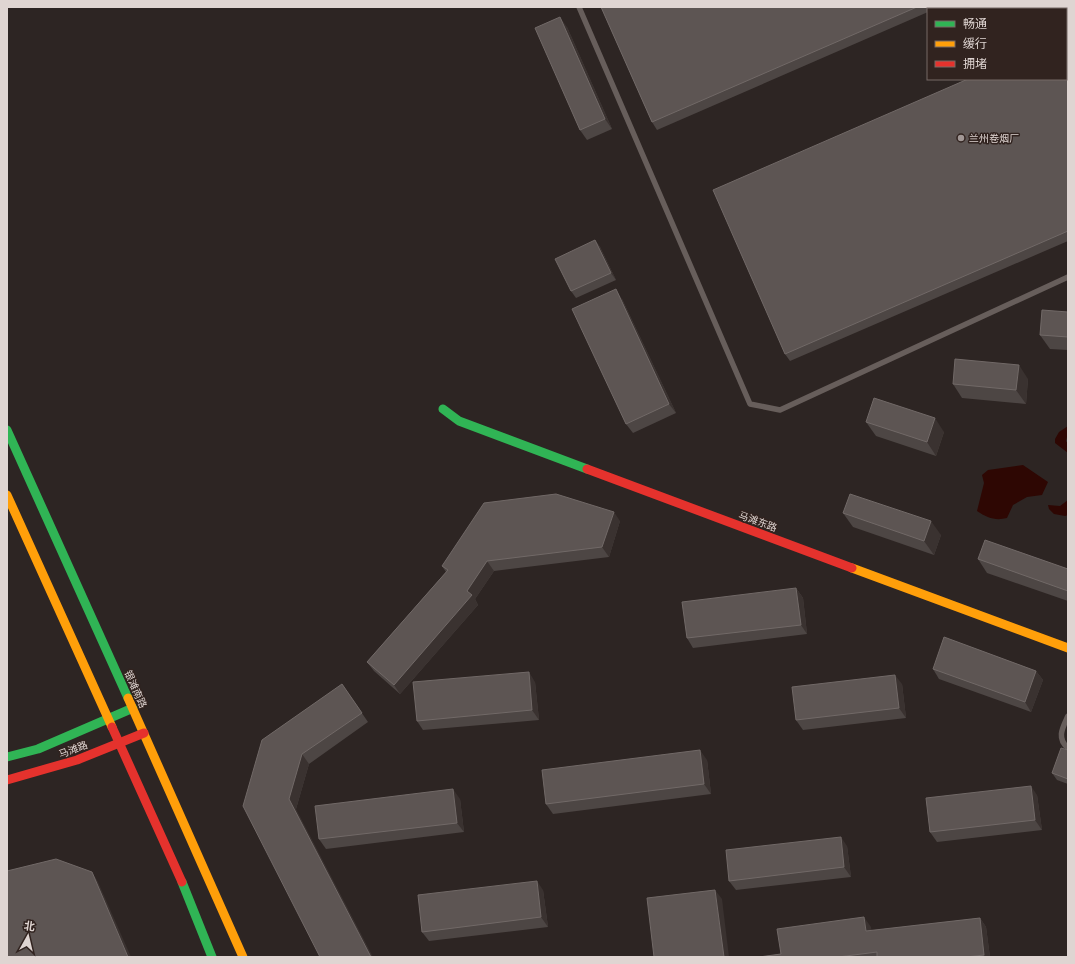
<svg xmlns="http://www.w3.org/2000/svg" width="1075" height="964" viewBox="0 0 1075 964" font-family="'DM Sans','Noto Sans SC',sans-serif">
  <rect width="100%" height="100%" fill="#2d2523"/>
  <!-- water -->
  <g fill="#2e0703">
    <polygon points="1068,426 1068,433 1066,441 1068,444 1068,453 1055,443 1055,439 1059,432"/>
    <path d="M1023,465L1048,482L1042,495L1027,497L1013,505L1007,518C996,521 987,518 977,511L984,483L982,475L988,470Z"/>
    <polygon points="1068,500 1068,515 1065,516 1054,514 1049,509 1048,505 1060,506"/>
  </g>
  <g fill="none" stroke-linecap="round" stroke-linejoin="round">
    <!-- lane -->
    <g stroke="#675e5b" stroke-width="5.5">
      <polyline points="579,7 750,404 780,410 1068,277"/>
      <path d="M1068,716C1063,727 1056,738 1068,748"/>
    </g>
    <!-- fast -->
    <g stroke="#30b455" stroke-width="9">
      <polyline points="443,409 459,421 587,469"/>
      <polyline points="7,430 128,698"/>
      <polyline points="7,757 38,749 133,708"/>
      <polyline points="182,882 212,957"/>
    </g>
    <!-- slow -->
    <g stroke="#ff9f0a" stroke-width="9">
      <polyline points="7,495 112,727"/>
      <polyline points="852,568 1068,648"/>
      <polyline points="128,698 243,957"/>
    </g>
    <!-- jam -->
    <g stroke="#e5322d" stroke-width="9">
      <polyline points="587,469 852,568"/>
      <polyline points="112,727 182,882"/>
      <polyline points="7,780 77,760 144,733"/>
    </g>
  </g>
  <!-- wall -->
  <g fill="#4d4644">
    <polygon points="601,7 939,7 934,9 928,9 928,12 657,130 652,122"/>
    <polygon points="1068,7 1068,241 790,361 785,354 1066,79"/>
    <polygon points="567,27 612,129 587,140 580,130"/>
    <polygon points="595,240 600,247 616,280 576,298 571,291"/>
    <polygon points="622,299 676,413 633,433 626,424"/>
    <polygon points="1068,312 1068,350 1050,349 1040,335"/>
    <polygon points="1028,379 1026,404 962,398 953,384"/>
    <polygon points="866,422 944,432 936,456 876,436"/>
    <polygon points="843,513 941,535 934,555 853,527"/>
    <polygon points="620,521 609,557 494,571 475,599 478,605 400,694 374,671 367,662 446,572 442,566"/>
    <polygon points="978,559 1068,569 1068,601 987,573"/>
    <polygon points="796,588 803,598 807,634 693,648 687,638"/>
    <polygon points="933,669 1036,671 1043,680 1031,712 939,679"/>
    <polygon points="535,682 539,720 423,730 417,721"/>
    <polygon points="342,684 368,722 309,764 296,809 243,806"/>
    <polygon points="902,684 906,718 803,730 796,720"/>
    <polygon points="1068,750 1068,784 1057,780 1052,773"/>
    <polygon points="707,760 711,794 553,814 546,804"/>
    <polygon points="1037,795 1042,830 937,842 930,832"/>
    <polygon points="460,799 464,832 326,849 319,839"/>
    <polygon points="847,846 851,877 736,890 729,881"/>
    <polygon points="543,890 548,927 429,941 422,932"/>
    <polygon points="980,918 986,927 990,957 759,957 781,954 871,927 871,931"/>
  </g>
  <!-- shaded-wall -->
  <g fill="#3a3230">
    <polygon points="560,17 567,27 612,129 605,119"/>
    <polygon points="595,240 600,247 616,280 611,273"/>
    <polygon points="616,289 622,299 676,413 669,404"/>
    <polygon points="1019,365 1028,379 1026,404 1016,390"/>
    <polygon points="935,418 944,432 936,456 927,442"/>
    <polygon points="614,512 620,521 609,557 602,547"/>
    <polygon points="931,521 941,535 934,555 924,541"/>
    <polygon points="487,561 494,571 475,599 478,605 400,694 394,685 467,591"/>
    <polygon points="796,588 803,598 807,634 801,625"/>
    <polygon points="1036,671 1043,680 1031,712 1025,702"/>
    <polygon points="529,672 535,682 539,720 532,710"/>
    <polygon points="895,675 902,684 906,718 899,708"/>
    <polygon points="700,750 707,760 711,794 704,784"/>
    <polygon points="302,754 309,764 296,809 373,957 371,957 289,799"/>
    <polygon points="1031,786 1037,795 1042,830 1035,820"/>
    <polygon points="453,789 460,799 464,832 457,823"/>
    <polygon points="841,837 847,846 851,877 844,867"/>
    <polygon points="92,872 98,882 131,957 128,957"/>
    <polygon points="537,881 543,890 548,927 541,917"/>
    <polygon points="715,890 722,899 729,957 724,957"/>
    <polygon points="864,917 871,927 873,941 866,931"/>
    <polygon points="980,918 986,927 990,957 986,957 984,955"/>
  </g>
  <!-- building -->
  <g fill="#5d5553" stroke="#716967">
    <polygon points="601,7 917,7 652,122"/>
    <polygon points="967,7 1068,7 1068,231 785,354 713,190 968,79 1066,79 1066,9 968,9"/>
    <polygon points="560,17 605,119 580,130 535,28"/>
    <polygon points="595,240 611,273 571,291 555,259"/>
    <polygon points="616,289 669,404 626,424 572,309"/>
    <polygon points="1042,310 1068,312 1068,337 1040,335"/>
    <polygon points="955,359 1019,365 1016,390 953,384"/>
    <polygon points="874,398 935,418 927,442 866,422"/>
    <polygon points="556,494 614,512 602,547 487,561 467,591 472,595 394,685 367,662 448,570 442,566 484,503"/>
    <polygon points="850,494 931,521 924,541 843,513"/>
    <polygon points="985,540 1068,569 1068,591 978,559"/>
    <polygon points="796,588 801,625 687,638 682,602"/>
    <polygon points="944,637 1036,671 1025,702 933,669"/>
    <polygon points="529,672 532,710 417,721 413,682"/>
    <polygon points="895,675 899,708 796,720 792,687"/>
    <polygon points="342,684 362,713 302,754 289,799 371,957 320,957 243,806 262,740"/>
    <polygon points="1061,748 1068,750 1068,779 1052,773"/>
    <polygon points="700,750 704,784 546,804 542,770"/>
    <polygon points="1031,786 1035,820 930,832 926,798"/>
    <polygon points="453,789 457,823 319,839 315,806"/>
    <polygon points="841,837 844,867 729,881 726,850"/>
    <polygon points="56,859 92,872 128,957 7,957 7,871"/>
    <polygon points="537,881 541,917 422,932 418,895"/>
    <polygon points="715,890 724,957 654,957 647,898"/>
    <polygon points="864,917 866,931 980,918 984,955 966,957 877,957 877,952 838,957 759,957 781,954 777,929"/>
  </g>
  <!-- markers -->
  <circle fill="#a19795" stroke="#31231f" stroke-width="1.5" cx="961" cy="138" r="4"/>
  <g text-anchor="middle" stroke-width="3" stroke-linejoin="round" paint-order="stroke">
    <!-- poi labels -->
    <g font-size="10" fill="#dfd5d2" stroke="#31231f" text-anchor="start">
      <text x="969" y="142">兰州卷烟厂</text>
    </g>
    <!-- street labels -->
    <g font-size="10" fill="#dfd5d2" stroke="#31231f">
      <text transform="translate(758 521) rotate(20)" y="4">马滩东路</text>
      <text transform="translate(136 689) rotate(66)" y="4">银滩南路</text>
      <text transform="translate(73 749) rotate(-20)" y="4">马滩路</text>
    </g>
  </g>
  <!-- border -->
  <rect width="1075" height="964" fill="none" stroke="#dfd5d2" stroke-width="16"/>
  <!-- legend -->
  <rect x="927" y="8" width="140" height="72" fill="#31231f" stroke="#776a67"/>
  <rect x="935" y="21" width="20" height="6" fill="#30b455" stroke="#776a67"/>
  <text x="963" y="28" font-size="12" fill="#dfd5d2">畅通</text>
  <rect x="935" y="41" width="20" height="6" fill="#ff9f0a" stroke="#776a67"/>
  <text x="963" y="48" font-size="12" fill="#dfd5d2">缓行</text>
  <rect x="935" y="61" width="20" height="6" fill="#e5322d" stroke="#776a67"/>
  <text x="963" y="68" font-size="12" fill="#dfd5d2">拥堵</text>
  <!-- north arrow -->
  <g transform="translate(28 936) rotate(8)" stroke="#31231f" stroke-width="3" paint-order="stroke">
  <path d="M0-3L7 15L0 10L-7 15Z" fill="#dfd5d2"/>
  <text y="-6" font-size="11" font-weight="bold" text-anchor="middle" fill="#dfd5d2">北</text>
  </g>
</svg>
